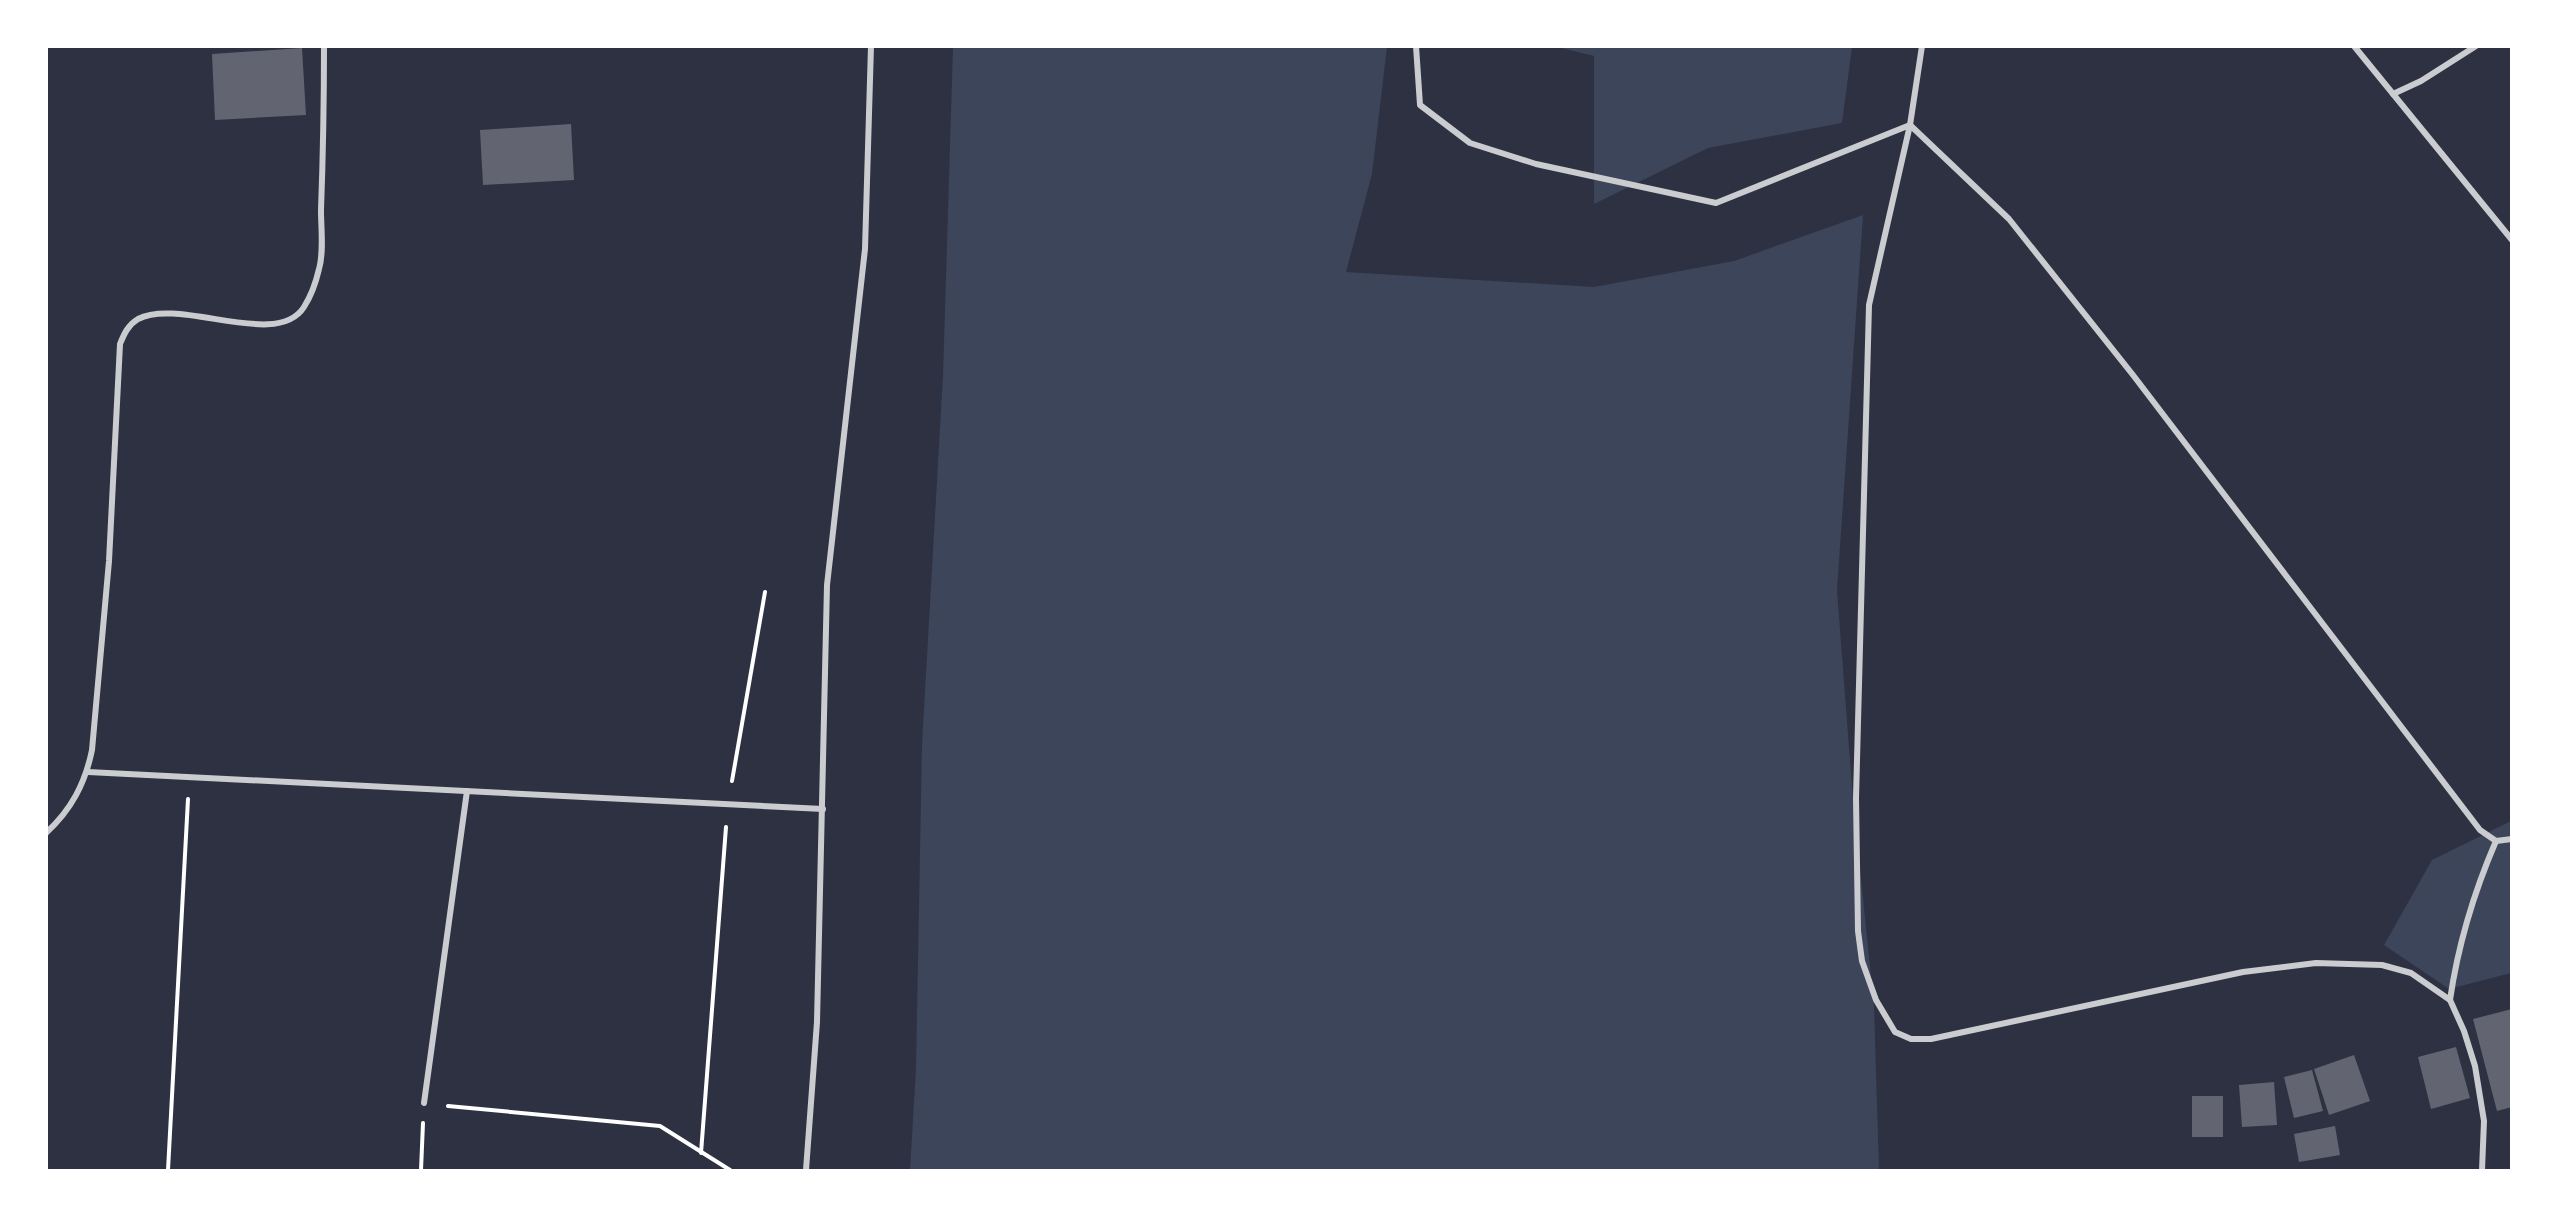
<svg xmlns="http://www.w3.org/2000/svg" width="2558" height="1217" viewBox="0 0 2558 1217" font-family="'Space Grotesk',sans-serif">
  <rect width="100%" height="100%" fill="#2d3142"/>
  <!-- green -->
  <g fill="#3c4559">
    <polygon points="953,47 1387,47 1372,174 1346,272 1594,287 1734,261 1863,215 1837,590 1853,800 1874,1006 1879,1170 910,1170 916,1068 922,744 943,375"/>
    <polygon points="1557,47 1852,47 1842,123 1708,148 1594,204 1594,56"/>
    <polygon points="2511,821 2511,973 2449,989 2384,945 2432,860"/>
  </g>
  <!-- building -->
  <g fill="#626471">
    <polygon points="302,48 306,115 215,120 212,54"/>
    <polygon points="571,124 574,180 483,185 480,130"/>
    <polygon points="2512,1009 2512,1107 2497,1111 2473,1019"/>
    <polygon points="2456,1047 2470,1098 2431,1109 2418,1057"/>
    <polygon points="2354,1055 2370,1101 2329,1115 2314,1069"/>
    <polygon points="2312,1070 2323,1111 2294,1118 2284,1077"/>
    <polygon points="2274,1082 2277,1125 2242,1127 2239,1085"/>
    <rect x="2192" y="1096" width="31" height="41"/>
    <polygon points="2335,1126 2340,1155 2299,1162 2294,1134"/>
  </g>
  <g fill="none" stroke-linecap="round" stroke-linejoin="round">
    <!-- path -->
    <g stroke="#fff" stroke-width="4">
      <polyline points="732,781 765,592"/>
      <polyline points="448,1106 660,1126 730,1170"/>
      <polyline points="701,1153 726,827"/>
      <polyline points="168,1170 188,799"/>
      <polyline points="421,1170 423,1123"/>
    </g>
    <!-- minor -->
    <g stroke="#caccd0" stroke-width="6">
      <polyline points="1416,46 1420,105 1470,143 1536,164 1716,203 1910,125 2009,219 2133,375 2480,830 2496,841 2512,839"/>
      <polyline points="1922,46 1910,125 1869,305 1856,798 1858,931 1862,961 1876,1000 1895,1032 1911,1039 1931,1039 2243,972 2316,963 2382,965 2411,973 2450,1000 2464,1031 2475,1066 2484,1121 2482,1170"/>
      <polyline points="2354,46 2512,240"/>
      <polyline points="2393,94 2421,81 2476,46"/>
      <polyline points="88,772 823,809"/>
      <path d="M46,833C71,810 85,784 92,750L109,561L120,344C124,334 128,325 138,319C180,297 277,350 304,307C311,296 316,282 319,269C324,252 321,229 321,210C323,156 324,101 324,46"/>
      <path d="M2450,1000C2458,945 2474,892 2496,841"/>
      <polyline points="424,1103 467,791"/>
      <polyline points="806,1170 817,1022 827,585 865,249 871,46"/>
    </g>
  </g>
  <!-- border -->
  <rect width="2558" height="1217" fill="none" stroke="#ffffff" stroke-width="96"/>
</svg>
